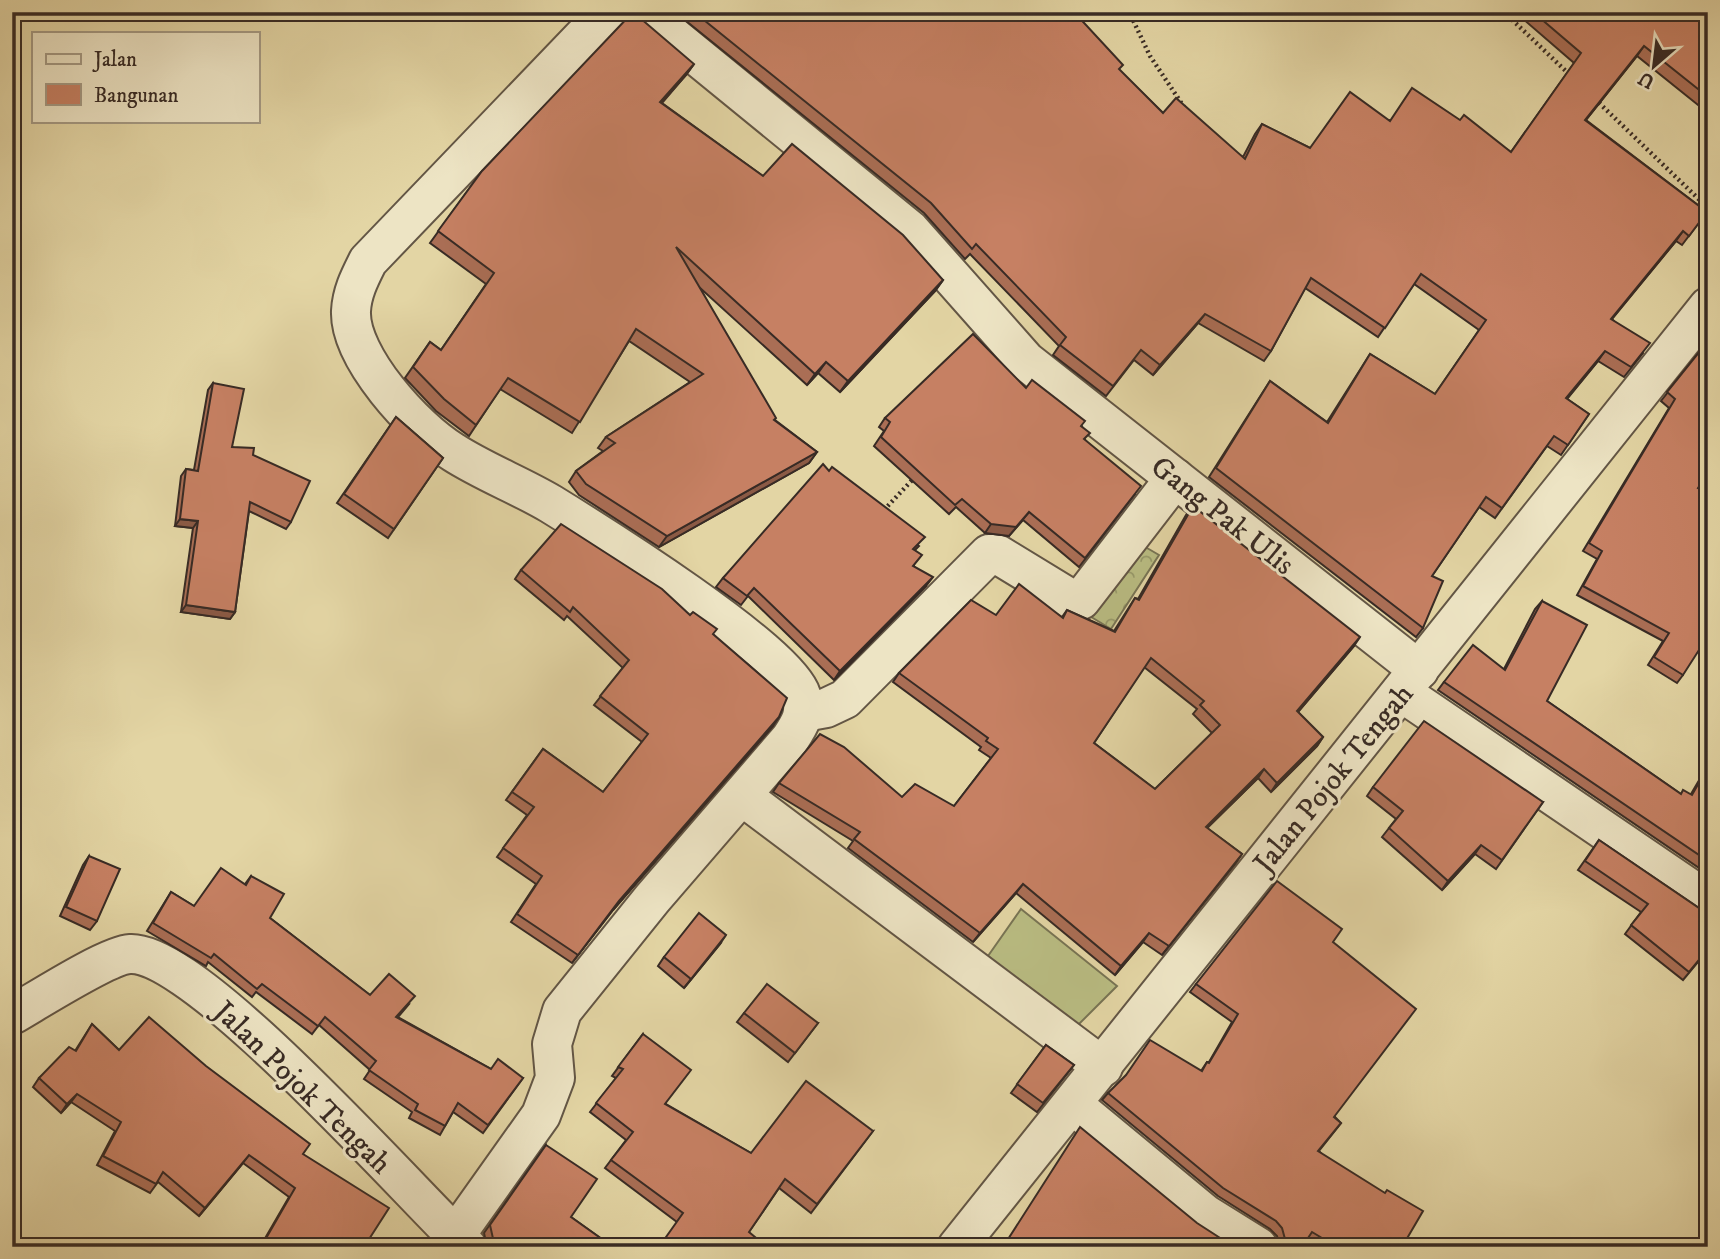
<svg xmlns="http://www.w3.org/2000/svg" width="1720" height="1259" viewBox="0 0 1720 1259" font-family="'IM FELL DW Pica',serif">
  <defs>
    <pattern id="park-crowns" width="20" height="18" patternUnits="userSpaceOnUse" patternTransform="scale(1.75)"><rect width="20" height="18" fill="#b9bc82"/><path d="M2 6a3 3 0 1 1 6 0M12 15a3 3 0 1 1 6 0" fill="none" stroke="#97996a"/></pattern>
  </defs>
  <rect width="100%" height="100%" fill="#e3d5a4"/>
  <filter id="stains"><feTurbulence type="fractalNoise" baseFrequency=".00286" numOctaves="4"/><feColorMatrix values="0 0 0 0 .2 0 0 0 0 .09 0 0 0 0 .02 0 0 0 .5 -.17"/></filter>
  <radialGradient id="worn" r=".72"><stop offset=".6" stop-color="#630" stop-opacity="0"/><stop offset="1" stop-color="#630" stop-opacity=".3"/></radialGradient>
  <!-- park -->
  <polygon fill="url(#park-crowns)" stroke="#787454" stroke-width="2" points="1135,541 1159,555 1111,629 1083,612"/>
  <!-- garden -->
  <polygon fill="#b9bc82" stroke="#787454" stroke-width="2" points="1021,909 1117,986 1075,1028 988,956"/>
  <g fill="none" stroke-linecap="round" stroke-linejoin="round">
    <!-- minor casing -->
    <g stroke="#635645" stroke-width="42">
      <g id="minor">
        <polyline points="643,12 910,230 1026,361 1419,670"/>
        <polyline points="1401,692 1708,901"/>
        <polyline points="804,712 826,708 845,699 989,554 997,554 1074,601 1081,600 1175,478"/>
        <polyline points="742,796 1103,1067"/>
        <path d="M12,1015C35,1002 108,955 130,954C196,950 411,1194 467,1247"/>
        <polyline points="1072,1104 1205,1214 1258,1247"/>
        <path d="M455,1236L541,1115L555,1078L552,1044L562,1011L652,899L790,739C800,724 807,713 801,695C787,651 598,533 551,504C519,485 484,472 453,452C415,429 349,357 351,311C352,292 360,277 368,261L607,12"/>
        <polyline points="957,1247 1708,307"/>
      </g>
    </g>
    <!-- path -->
    <g stroke="#382b25" stroke-width="4.5" stroke-dasharray="2 3.5" stroke-linecap="butt">
      <polyline points="1135,12 1131,16 1150,56 1184,107"/>
      <polyline points="1504,12 1571,76"/>
      <polyline points="1595,99 1708,208"/>
      <polyline points="884,510 914,478"/>
    </g>
    <!-- minor -->
    <use href="#minor" stroke="#ede4c4" stroke-width="38"/>
  </g>
  <!-- wall -->
  <g fill="#aa6e55" stroke="#382b25" stroke-width="2" fill-rule="evenodd">
    <polygon points="675,12 1074,12 1119,70 1163,113 1243,157 1255,134 1262,124 1310,148 1390,120 1460,120 1511,152 1574,63 1515,12 1705,12 1708,14 1708,113 1637,56 1586,120 1707,212 1682,245 1676,241 1612,319 1643,353 1624,377 1598,361 1567,399 1589,414 1561,455 1547,446 1495,518 1479,507 1432,576 1423,628 1416,637 1209,477 1270,381 1327,422 1370,354 1435,394 1479,330 1414,284 1378,337 1305,288 1271,351 1264,361 1198,323 1153,375 1134,360 1106,396 1053,355 1059,346 970,254 965,259 924,213"/>
    <polygon points="694,64 686,75 662,103 763,176 943,280 935,291 840,392 818,373 807,385 699,287 775,420 817,452 809,463 659,547 579,495 569,482 576,471 603,451 598,448 606,437 690,382 629,341 572,433 500,389 469,436 436,411 405,378 430,342 441,350 486,284 430,243 482,171"/>
    <polygon points="1708,341 1698,488 1683,675 1677,683 1648,665 1663,641 1577,595 1597,559 1583,551 1669,408 1661,401"/>
    <polygon points="213,383 232,447 253,455 291,522 286,529 249,511 235,612 230,619 181,612 193,528 175,526 181,476 186,469 194,470 208,390"/>
    <polygon points="1026,388 1082,426 1085,440 1135,494 1079,567 1023,520 1009,536 985,533 956,507 949,514 874,446 884,431 879,427 885,418"/>
    <polygon points="396,417 443,458 388,538 337,503"/>
    <polygon points="829,471 919,546 915,550 914,566 926,586 834,680 748,596 741,605 716,587 723,578"/>
    <path d="M1193,506L1354,646L1298,712L1323,737L1317,746L1271,792L1258,778L1207,828L1242,854L1162,955L1143,942L1115,975L1016,893L973,942L848,848L853,841L773,792L779,783L902,797L954,806L991,758L979,750L981,747L893,682L899,673L996,615L1062,617L1067,610L1114,631L1135,598L1138,599L1186,515ZM1144,667L1197,709L1193,714L1212,733L1155,789L1094,743Z"/>
    <polygon points="521,570 713,634 773,726 613,910 572,963 511,922 536,884 497,857 527,815 506,800 543,749 603,792 642,742 594,705 623,668 567,616 564,620 515,579"/>
    <polygon points="1542,601 1547,701 1681,794 1691,794 1708,765 1708,874 1438,690 1444,682 1504,669 1535,609"/>
    <polygon points="1373,787 1543,802 1496,869 1475,854 1442,890 1382,837 1396,819 1367,796"/>
    <polygon points="1599,840 1702,910 1708,912 1708,950 1683,980 1625,934 1641,912 1578,870"/>
    <polygon points="89,856 97,921 90,930 60,916 83,865"/>
    <polygon points="251,876 270,918 370,995 409,1004 398,1017 491,1069 523,1078 483,1133 453,1112 440,1135 409,1118 412,1112 364,1079 370,1070 319,1025 312,1034 256,992 252,997 208,962 206,966 147,931 171,892 194,906 245,884"/>
    <polygon points="1333,942 1335,1117 1341,1123 1319,1151 1402,1247 1317,1247 1306,1240 1302,1247 1280,1247 1277,1236 1270,1229 1218,1196 1102,1100 1108,1093 1201,1071 1207,1062 1209,1062 1232,1022 1190,992 1196,984"/>
    <polygon points="720,944 684,988 658,966 664,957"/>
    <polygon points="744,1013 818,1023 788,1062 737,1022"/>
    <polygon points="92,1024 119,1050 303,1154 364,1247 260,1247 289,1197 243,1163 199,1216 158,1182 150,1193 97,1165 115,1131 71,1102 61,1113 33,1087 39,1078 75,1051"/>
    <polygon points="643,1034 666,1104 751,1153 873,1131 811,1213 779,1188 749,1232 677,1222 605,1168 626,1140 590,1112 616,1078 612,1076"/>
    <polygon points="1046,1045 1074,1065 1037,1112 1011,1093"/>
    <polygon points="546,1145 571,1217 613,1247 487,1247 484,1233"/>
  </g>
  <!-- shaded-wall -->
  <g fill="#8b5a45" stroke="#382b25" stroke-width="2">
    <polygon points="1644,46 1637,56 1578,130 1585,120"/>
    <polygon points="694,64 686,75 652,113 660,102"/>
    <polygon points="1683,231 1676,241 1604,328 1611,319"/>
    <polygon points="943,280 935,291 840,392 848,381"/>
    <polygon points="1205,314 1198,323 1153,375 1160,365"/>
    <polygon points="1605,351 1598,361 1559,408 1566,398"/>
    <polygon points="826,362 818,373 807,385 815,374"/>
    <polygon points="817,452 809,463 659,547 667,536"/>
    <polygon points="1029,512 1009,536 985,533 991,524"/>
    <polygon points="180,519 198,521 193,528 175,526"/>
    <polygon points="933,577 926,586 834,680 840,671"/>
    <polygon points="186,605 235,612 230,619 181,612"/>
    <polygon points="1360,637 1354,646 1291,720 1297,711"/>
    <polygon points="779,717 773,726 613,910 572,963 619,901"/>
    <polygon points="1323,737 1317,746 1271,792 1277,783"/>
    <polygon points="1264,769 1258,778 1199,836 1206,827"/>
    <polygon points="1481,845 1475,854 1442,890 1448,881"/>
    <polygon points="1242,854 1236,863 1162,955 1169,946"/>
    <polygon points="1023,884 1016,893 973,942 980,933"/>
    <polygon points="1149,933 1143,942 1115,975 1121,966"/>
    <polygon points="726,935 720,944 684,988 691,979"/>
    <polygon points="77,1094 71,1102 61,1113 67,1104"/>
    <polygon points="249,1155 243,1163 199,1216 205,1208"/>
  </g>
  <!-- building -->
  <g fill="#c68063" stroke="#382b25" stroke-width="2" fill-rule="evenodd">
    <polygon points="633,12 694,64 660,102 763,176 792,144 903,235 943,280 848,381 826,362 815,374 676,247 776,418 774,420 817,452 667,536 586,484 576,471 615,443 606,437 703,374 636,329 580,422 508,378 476,425 444,399 413,367 430,342 441,350 494,273 438,231 482,171"/>
    <polygon points="694,12 1074,12 1123,65 1119,69 1163,113 1176,98 1245,159 1262,124 1310,148 1350,92 1390,121 1412,88 1460,120 1464,115 1511,152 1581,53 1533,12 1705,12 1708,14 1708,97 1644,46 1585,120 1707,212 1689,236 1683,231 1611,319 1650,343 1631,367 1605,351 1566,398 1589,414 1568,445 1554,436 1502,508 1486,497 1432,576 1443,581 1423,628 1216,468 1270,381 1328,423 1370,354 1435,394 1486,320 1421,274 1385,328 1311,278 1271,351 1205,314 1160,365 1141,350 1113,386 1060,345 1066,337 976,244 972,249 931,203"/>
    <polygon points="973,334 1026,388 1032,380 1085,421 1081,426 1090,433 1084,439 1141,486 1085,558 1029,512 1016,527 991,524 962,499 955,505 881,437 890,422 885,418"/>
    <polygon points="1708,341 1708,473 1698,488 1708,493 1708,636 1683,675 1654,657 1669,633 1583,586 1602,551 1589,543 1675,399 1667,392"/>
    <polygon points="213,383 244,389 232,447 254,448 253,455 310,481 291,522 250,502 235,612 186,605 198,521 180,519 186,469 198,471"/>
    <polygon points="396,417 443,458 394,529 344,494"/>
    <polygon points="823,464 829,471 832,467 925,537 913,549 922,555 913,566 933,577 840,671 754,588 747,596 723,578"/>
    <path d="M1193,506L1360,637L1297,711L1323,737L1277,783L1264,769L1206,827L1242,854L1169,946L1149,933L1121,966L1023,884L980,933L854,839L860,832L779,783L820,734L844,747L902,797L915,784L954,806L998,749L986,741L988,738L899,673L971,600L996,615L1019,584L1063,618L1067,610L1115,632L1135,598L1139,600ZM1151,658L1204,701L1200,705L1220,725L1155,789L1094,743Z"/>
    <polygon points="561,524 662,589 690,615 693,612 717,629 713,634 787,698 779,717 619,901 578,955 517,914 542,876 503,848 534,807 512,792 543,749 603,792 648,734 600,696 629,660 573,607 570,612 521,570"/>
    <polygon points="1542,601 1587,625 1547,701 1681,794 1683,790 1692,795 1708,767 1708,861 1444,682 1473,645 1505,670"/>
    <polygon points="1424,721 1543,802 1502,860 1481,845 1448,881 1389,828 1403,811 1373,787"/>
    <polygon points="1599,840 1702,910 1708,912 1708,949 1689,972 1631,925 1648,904 1585,861"/>
    <polygon points="89,856 120,869 97,921 66,907"/>
    <polygon points="221,868 246,885 251,876 284,894 270,918 370,995 389,974 415,996 396,1017 491,1069 498,1059 523,1078 488,1125 458,1103 445,1126 415,1110 418,1104 369,1070 376,1061 325,1017 318,1026 262,984 257,989 214,954 211,958 153,923 171,892 194,906"/>
    <polygon points="1277,881 1342,929 1333,942 1416,1009 1334,1117 1341,1123 1318,1151 1385,1193 1387,1190 1423,1211 1402,1247 1337,1247 1312,1232 1302,1247 1283,1247 1285,1239 1282,1228 1276,1221 1223,1188 1108,1093 1126,1075 1150,1040 1202,1071 1207,1062 1209,1063 1238,1014 1196,984"/>
    <polygon points="699,913 726,935 691,979 664,957"/>
    <polygon points="767,984 818,1023 795,1053 744,1013"/>
    <polygon points="149,1017 206,1066 310,1144 303,1154 389,1208 364,1247 261,1247 295,1188 249,1155 205,1208 163,1172 156,1184 103,1156 121,1122 77,1094 67,1104 39,1078 69,1047 76,1051 92,1024 119,1050"/>
    <polygon points="643,1034 691,1070 665,1104 751,1153 806,1081 873,1131 817,1204 785,1179 749,1232 767,1247 659,1247 683,1213 611,1160 633,1132 596,1103 623,1069 618,1067"/>
    <polygon points="1046,1045 1074,1065 1043,1103 1017,1084"/>
    <polygon points="1080,1127 1197,1223 1234,1247 1003,1247"/>
    <polygon points="546,1145 597,1179 571,1217 613,1247 529,1247 519,1240 515,1247 492,1247 494,1243 490,1225"/>
  </g>
  <g text-anchor="middle" stroke-width="6" stroke-linejoin="round" paint-order="stroke">
    <!-- street labels -->
    <g font-size="30" fill="#382b25" stroke="#ede4c4">
      <text transform="translate(1223 515) rotate(38)" y="10">Gang Pak Ulis</text>
      <text transform="translate(1333 778) rotate(-51)" y="10">Jalan Pojok Tengah</text>
      <text transform="translate(303 1087) rotate(44)" y="10">Jalan Pojok Tengah</text>
    </g>
  </g>
  <!-- margin -->
  <rect width="1720" height="1259" fill="none" stroke="#e3d5a4" stroke-width="42"/>
  <rect x="14" y="14" width="1692" height="1231" fill="none" stroke="#382b25" stroke-width="3.5"/>
  <rect x="21" y="21" width="1678" height="1217" fill="none" stroke="#382b25" stroke-width="2"/>
  <!-- legend -->
  <rect x="32" y="32" width="228" height="91" fill="#ede4c4" stroke="#a59a84" stroke-width="2"/>
  <rect x="46" y="54" width="35" height="10" fill="#ede4c4" stroke="#a59a84" stroke-width="2"/>
  <text x="94" y="66" font-size="21" fill="#382b25">Jalan</text>
  <rect x="46" y="84" width="35" height="21" fill="#c68063" stroke="#a59a84" stroke-width="2"/>
  <text x="94" y="102" font-size="21" fill="#382b25">Bangunan</text>
  <!-- north arrow -->
  <g transform="translate(1654 66) rotate(208)" stroke="#ede4c4" stroke-width="5" paint-order="stroke">
  <path d="M0-5L12 26L0 18L-12 26Z" fill="#382b25"/>
  <text y="-10" font-size="19" font-weight="bold" text-anchor="middle" fill="#382b25">U</text>
  </g>
  <rect width="100%" height="100%" filter="url(#stains)"/>
  <rect width="100%" height="100%" fill="url(#worn)"/>
</svg>
